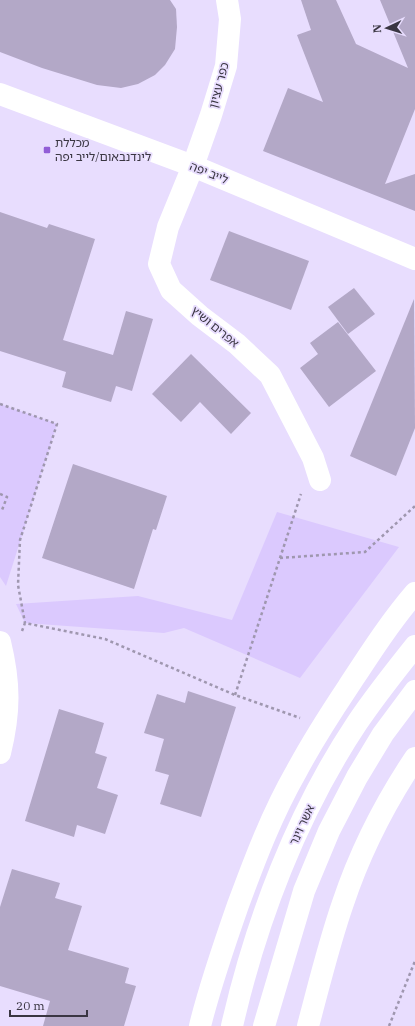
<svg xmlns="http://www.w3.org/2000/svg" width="415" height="1026" viewBox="0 0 415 1026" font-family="'IBM Plex Serif','Noto Sans Hebrew',serif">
  <rect width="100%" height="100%" fill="#e8ddfe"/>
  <!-- green -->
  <g fill="#dbc9fe">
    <polygon points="0,404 57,424 6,586 0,577"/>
    <polygon points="277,512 399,547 300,678 184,628 164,633 25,623 16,604 138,596 232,620"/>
  </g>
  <!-- building -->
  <g fill="#b3a8c7">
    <polygon points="0,0 170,0 176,9 177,27 175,49 165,65 155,75 138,84 121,88 97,85 42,68 0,52"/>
    <polygon points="301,0 336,0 356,44 408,68 380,0 415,0 415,109 385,184 415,174 415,211 263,151 288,88 323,102 297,35 311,30"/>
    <polygon points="0,212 47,228 49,224 95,239 63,340 113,355 126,311 153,319 132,391 116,386 111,402 62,387 66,372 0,351"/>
    <polygon points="229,231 309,261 291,310 210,280"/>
    <polygon points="354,288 375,314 348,334 328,307"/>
    <polygon points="414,299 415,428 396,476 350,456"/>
    <polygon points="338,322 376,371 329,407 300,368 318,354 310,343"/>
    <polygon points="191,354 251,413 231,434 200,402 181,422 152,394"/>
    <polygon points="73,464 167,496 156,530 153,529 134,589 42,558"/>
    <polygon points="188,691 236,707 201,817 160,804 169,775 155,771 164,739 144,733 157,694 185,703"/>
    <polygon points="59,709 104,723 95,753 107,757 97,788 118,795 105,834 77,825 74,837 25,821"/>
    <polygon points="12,869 60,883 55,898 82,906 68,950 129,968 125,983 136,986 124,1026 43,1026 50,1001 0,986 0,907"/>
  </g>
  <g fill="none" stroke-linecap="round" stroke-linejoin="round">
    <!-- path -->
    <g stroke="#9f97af" stroke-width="2.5" stroke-dasharray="3 3" stroke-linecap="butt">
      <polyline points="0,404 57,424 20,540 18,585 25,623"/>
      <polyline points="0,494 7,497 2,510 0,509"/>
      <polyline points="280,558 365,552 415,506"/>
      <polyline points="22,631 25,623 105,639 235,695 300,718"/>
      <polyline points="235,695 301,494"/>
      <polyline points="389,1026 415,961"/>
    </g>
    <!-- street -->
    <g stroke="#fff" stroke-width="22">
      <polyline points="227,0 230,19 226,66 211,115 193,166 168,227 159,264 171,290 200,316 237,344 270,375 313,458 320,480"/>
      <path d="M0,642C10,683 10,712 0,753"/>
    </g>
    <!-- secondary -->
    <g stroke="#fff" stroke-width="22">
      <polyline points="0,94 193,166 415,259"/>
      <path d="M200,1026C210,985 224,945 238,905C255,859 272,814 296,772C312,742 330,714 348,687C369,655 390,622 415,593"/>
      <path d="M232,1026C256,921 297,813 357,723C375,696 395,671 415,646"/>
      <polyline points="264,1026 304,891 329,831 357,777 383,734 415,691"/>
      <path d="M308,1026C319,985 329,943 343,903C360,852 385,803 415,758"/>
    </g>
  </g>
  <!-- markers -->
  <rect fill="#925ed7" stroke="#e8ddfe" stroke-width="1.5" x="43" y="146" width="8" height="8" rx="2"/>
  <g text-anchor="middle" stroke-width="3.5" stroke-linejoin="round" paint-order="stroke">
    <!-- street labels -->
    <g font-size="12" fill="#3a3642" stroke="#e8ddfe">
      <text transform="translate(219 85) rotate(-75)" y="4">כפר עציון</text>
      <text transform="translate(209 173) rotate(22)" y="4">לייב יפה</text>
      <text transform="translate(215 327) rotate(39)" y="4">אפרים ושיץ</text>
      <text transform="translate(302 825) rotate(-65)" y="4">אשר וינר</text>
    </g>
    <!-- poi labels -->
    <g font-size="12" fill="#3a3642" stroke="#e8ddfe" text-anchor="start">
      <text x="55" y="147">מכללת<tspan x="55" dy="14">לינדנבאום/לייב יפה</tspan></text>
    </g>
  </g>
  <!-- north arrow -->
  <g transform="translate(387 28) rotate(266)" stroke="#e8ddfe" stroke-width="3" paint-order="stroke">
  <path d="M0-3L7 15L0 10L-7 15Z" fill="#3a3642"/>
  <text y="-6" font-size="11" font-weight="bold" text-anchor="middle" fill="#3a3642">N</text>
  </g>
  <!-- scale -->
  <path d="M10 1010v6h77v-6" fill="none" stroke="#3a3642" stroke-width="2"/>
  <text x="16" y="1010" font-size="12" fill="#3a3642" stroke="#e8ddfe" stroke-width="3" paint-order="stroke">20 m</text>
</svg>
